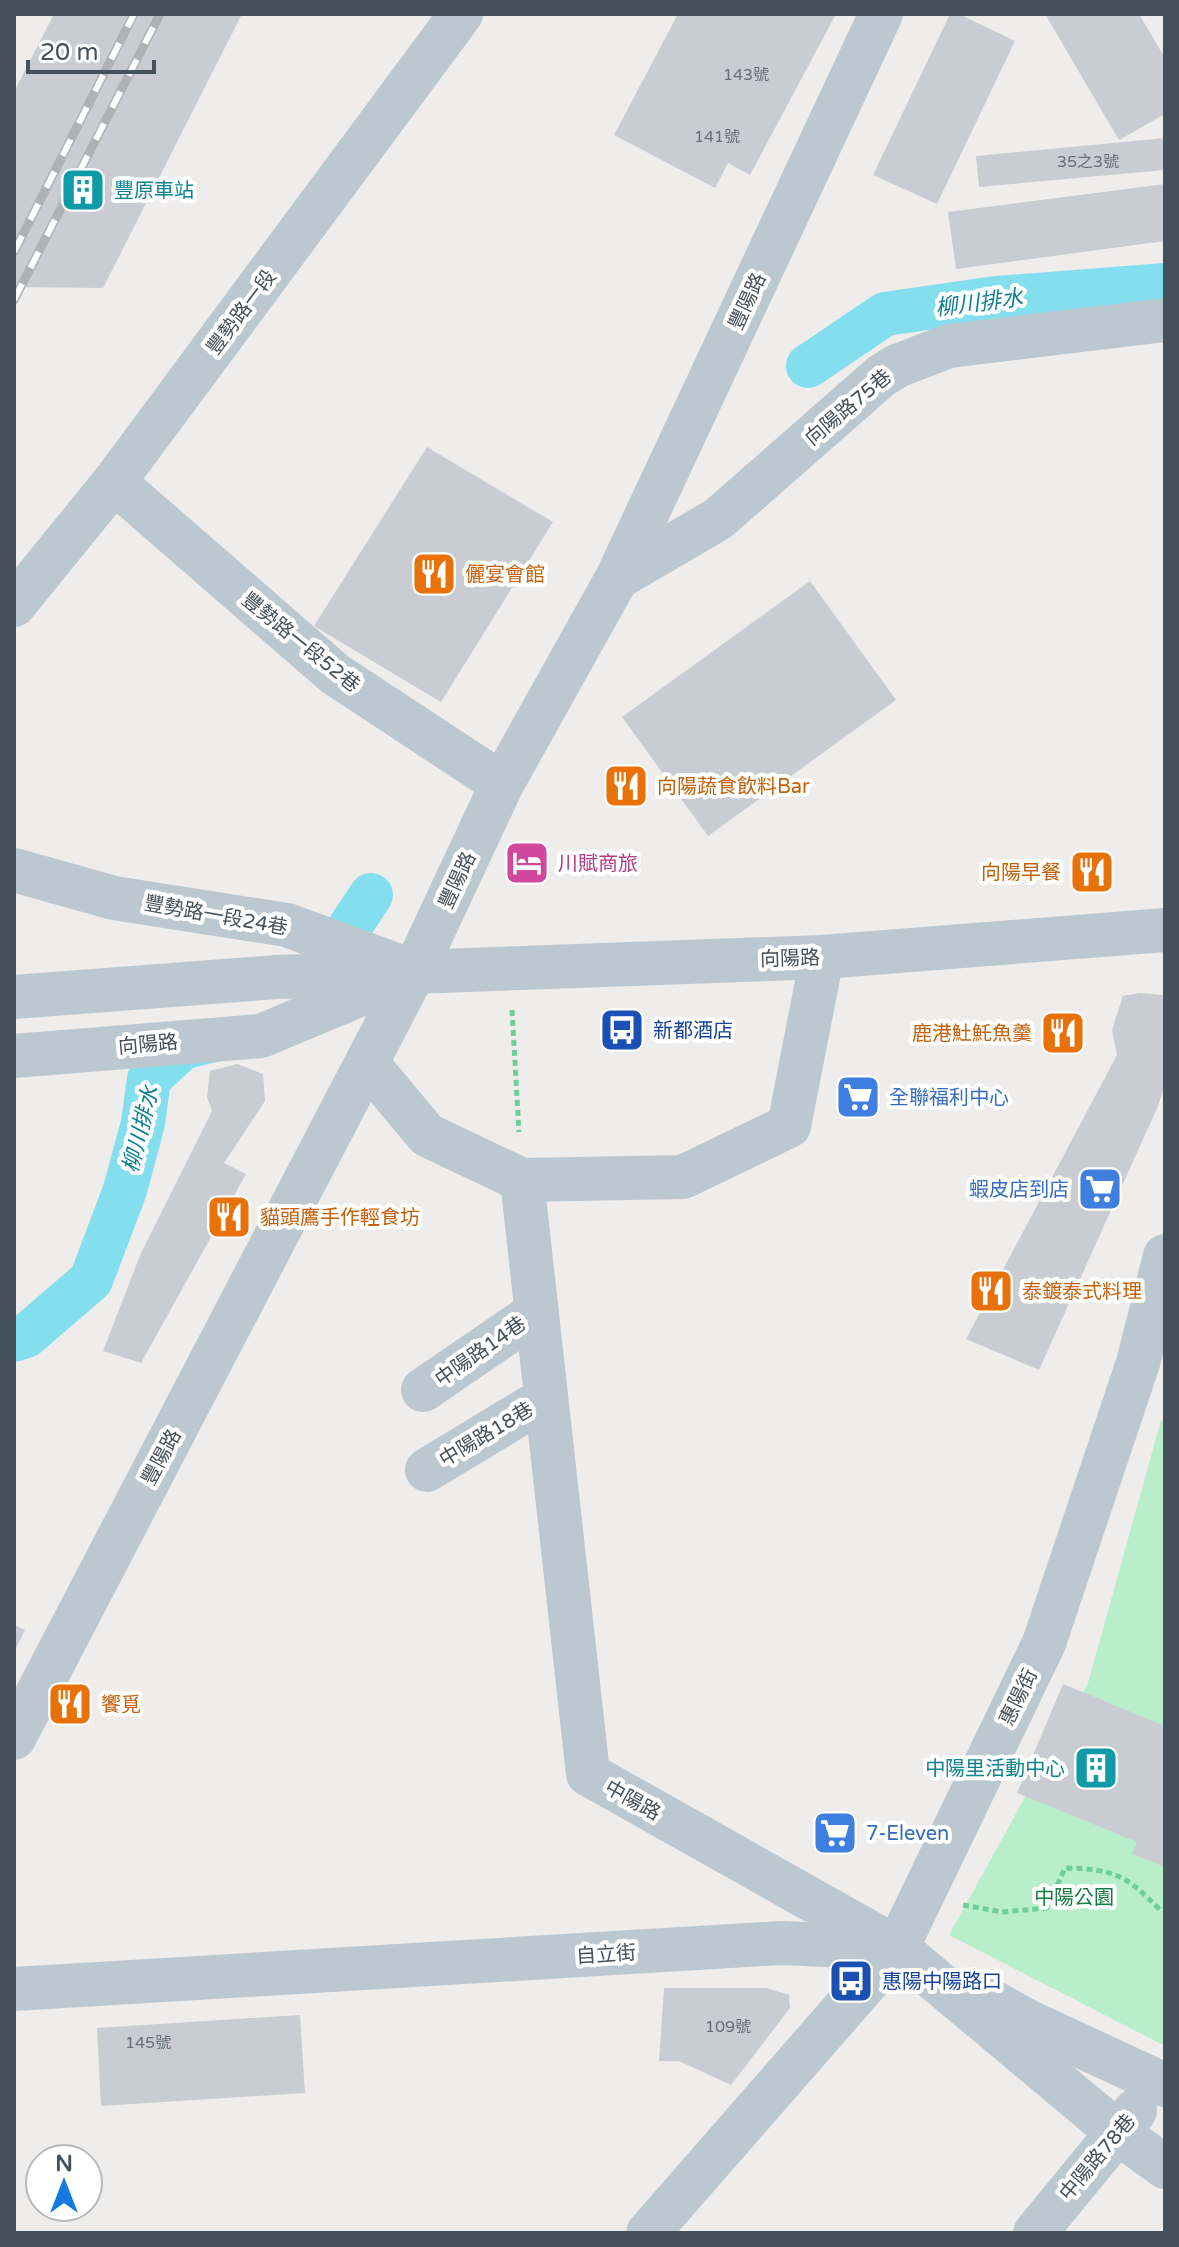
<svg xmlns="http://www.w3.org/2000/svg" width="1179" height="2247" viewBox="0 0 1179 2247" font-family="'Varela Round','Noto Sans TC',sans-serif">
  <rect width="100%" height="100%" fill="#efecec"/>
  <!-- green -->
  <polygon fill="#b8efca" points="1161,1420 1165,1421 1165,2046 949,1935 1088,1683"/>
  <g fill="none" stroke-linecap="round" stroke-linejoin="round">
    <!-- canal -->
    <g stroke="#83deee" stroke-width="44">
      <polyline points="808,366 885,314 996,298 1165,285"/>
      <polyline points="319,973 371,895"/>
      <polyline points="14,1340 26,1336 91,1280 125,1190 143,1123 149,1079 182,1048 214,1040"/>
    </g>
  </g>
  <!-- building -->
  <g fill="#c9ccd2">
    <polygon points="54,14 242,14 103,288 14,287 14,92"/>
    <polygon points="678,14 836,14 750,175 728,163 715,188 614,135"/>
    <polygon points="950,14 959,14 1015,41 937,204 873,175"/>
    <polygon points="1045,14 1139,14 1165,58 1165,114 1119,140"/>
    <polygon points="1165,138 1165,170 979,187 976,156"/>
    <polygon points="1165,184 1165,241 956,269 948,212"/>
    <polygon points="427,447 553,522 441,702 314,626"/>
    <polygon points="810,581 896,700 708,836 622,717"/>
    <polygon points="1140,993 1165,995 1165,1084 1158,1106 1039,1370 966,1339 1117,1055 1112,1030 1123,996"/>
    <polygon points="237,1064 263,1074 265,1101 224,1163 246,1174 141,1363 103,1351 141,1253 212,1111 207,1097 210,1071"/>
    <polygon points="14,1625 25,1630 14,1652"/>
    <polygon points="1063,1684 1165,1726 1165,1867 1132,1854 1137,1842 1017,1793"/>
    <polygon points="664,1988 766,1988 789,1995 790,2008 731,2085 679,2061 659,2061"/>
    <polygon points="300,2015 305,2093 101,2106 97,2028"/>
  </g>
  <g fill="none" stroke-linecap="round" stroke-linejoin="round">
    <!-- path -->
    <g stroke="#6fce99" stroke-width="5" stroke-dasharray="6 4" stroke-linecap="butt">
      <polyline points="512,1010 519,1132"/>
      <path d="M963,1905L1002,1912L1047,1908L1065,1868C1114,1869 1126,1875 1160,1910L1165,1909"/>
    </g>
    <!-- minor -->
    <g stroke="#bcc8cf" stroke-width="44">
      <polyline points="114,482 335,674 502,784"/>
      <polyline points="617,578 718,519 881,376 897,366 949,346 1165,320"/>
      <polyline points="14,605 114,482 461,14"/>
      <polyline points="14,870 114,898 287,925 393,964"/>
      <polyline points="14,997 277,977 822,957 1165,930"/>
      <polyline points="14,1056 261,1036 390,982"/>
      <polyline points="367,1063 427,1135 522,1180 683,1177 789,1126 822,957"/>
      <polyline points="522,1180 588,1774 897,1948 1117,2132 1165,2167"/>
      <polyline points="423,1390 537,1312"/>
      <polyline points="427,1470 546,1398"/>
      <polyline points="14,1738 414,972 502,784 617,578 881,14"/>
      <polyline points="14,1989 782,1943 890,1948"/>
      <polyline points="986,1998 1027,2021 1165,2085"/>
      <polyline points="648,2233 897,1948 1044,1643 1138,1363 1165,1256"/>
      <polyline points="1035,2233 1135,2111"/>
    </g>
    <!-- rail casing -->
    <g stroke="#aeb2b7" stroke-width="9">
      <g id="rail">
        <polyline points="14,252 134,14"/>
        <polyline points="14,300 160,14"/>
      </g>
    </g>
    <!-- rail -->
    <use href="#rail" stroke="#fff" stroke-width="6" stroke-dasharray="18" stroke-linecap="butt"/>
  </g>
  <!-- icons -->
  <defs>
    <g id="building-square" transform="scale(2.3)"><rect x="-9" y="-9" width="18" height="18" rx="4" fill="#0f9aa8" stroke="#fff"/><path d="M-4-6H4V6H1V3H-1V6H-4ZM-2.5-4.3h1.7v1.8h-1.7ZM.8-4.3h1.7v1.8H.8ZM-2.5-1h1.7V.8h-1.7ZM.8-1h1.7V.8H.8Z" fill="#fff"/></g>
    <g id="restaurant-square" transform="scale(2.3)"><rect x="-9" y="-9" width="18" height="18" rx="4" fill="#e8710a" stroke="#fff"/><path d="M-5-6h1v4h1v-4h1v4h1v-4h1v5L-1.5 .5V6h-2V.5L-5-1ZM5-6V6H3V1.5H1.5Q1.5-4 5-6Z" fill="#fff"/></g>
    <g id="hotel-square" transform="scale(2.3)"><rect x="-9" y="-9" width="18" height="18" rx="4" fill="#d1479c" stroke="#fff"/><path d="M-6-4.5h1.5V1H6V5H4.5V3h-9V5H-6ZM-4 0a1.8 1.8 0 1 1 3.6 0ZM.5 0V-2.5h3Q6-2.5 6 0Z" fill="#fff"/></g>
    <g id="bus-square" transform="scale(2.3)"><rect x="-9" y="-9" width="18" height="18" rx="4" fill="#1a4fb4" stroke="#fff"/><path d="M-5-6H5V4H4V6H2V4H-2V6H-4V4H-5ZM-3.5-4V0h7V-4ZM-3.5 1.2v1.5H-2V1.2ZM2 1.2v1.5H3.5V1.2Z" fill="#fff"/></g>
    <g id="supermarket-square" transform="scale(2.3)"><rect x="-9" y="-9" width="18" height="18" rx="4" fill="#3f7fe0" stroke="#fff"/><path d="M-6-5.5h2.5l.6 2H6L4.5 2H-2.5L-4.4-4H-6ZM-1.5 3.2a1.3 1.3 0 1 0 .1 0ZM3 3.2a1.3 1.3 0 1 0 .1 0Z" fill="#fff"/></g>
  </defs>
  <g fill-rule="evenodd">
    <use href="#building-square" x="83" y="190"/>
    <use href="#restaurant-square" x="434" y="574"/>
    <use href="#restaurant-square" x="626" y="786"/>
    <use href="#hotel-square" x="527" y="863"/>
    <use href="#restaurant-square" x="1092" y="872"/>
    <use href="#bus-square" x="622" y="1030"/>
    <use href="#restaurant-square" x="1063" y="1033"/>
    <use href="#supermarket-square" x="858" y="1097"/>
    <use href="#supermarket-square" x="1100" y="1189"/>
    <use href="#restaurant-square" x="229" y="1217"/>
    <use href="#restaurant-square" x="991" y="1291"/>
    <use href="#restaurant-square" x="70" y="1704"/>
    <use href="#building-square" x="1096" y="1768"/>
    <use href="#supermarket-square" x="835" y="1833"/>
    <use href="#bus-square" x="851" y="1981"/>
  </g>
  <g text-anchor="middle" stroke-width="8" stroke-linejoin="round" paint-order="stroke">
    <!-- number labels -->
    <g font-size="16" fill="#657078">
      <text x="746" y="80">143號</text>
      <text x="717" y="142">141號</text>
      <text x="1088" y="167">35之3號</text>
      <text x="728" y="2032">109號</text>
      <text x="148" y="2048">145號</text>
    </g>
    <!-- culture labels -->
    <g font-size="20" fill="#0d838f" stroke="#fff" text-anchor="start">
      <text x="114" y="197">豐原車站</text>
      <text x="1065" y="1775" text-anchor="end">中陽里活動中心</text>
    </g>
    <!-- street labels -->
    <g font-size="20" fill="#44515a" stroke="#fff">
      <text transform="translate(747 301) rotate(-65)" y="7">豐陽路</text>
      <text transform="translate(241 312) rotate(-53)" y="7">豐勢路一段</text>
      <text transform="translate(848 407) rotate(-40)" y="7">向陽路75巷</text>
      <text transform="translate(301 642) rotate(39)" y="7">豐勢路一段52巷</text>
      <text transform="translate(457 880) rotate(-65)" y="7">豐陽路</text>
      <text transform="translate(216 915) rotate(10)" y="7">豐勢路一段24巷</text>
      <text transform="translate(790 958) rotate(-2)" y="7">向陽路</text>
      <text transform="translate(148 1044) rotate(-5)" y="7">向陽路</text>
      <text transform="translate(480 1351) rotate(-35)" y="7">中陽路14巷</text>
      <text transform="translate(486 1434) rotate(-31)" y="7">中陽路18巷</text>
      <text transform="translate(161 1457) rotate(-62)" y="7">豐陽路</text>
      <text transform="translate(1018 1697) rotate(-64)" y="7">惠陽街</text>
      <text transform="translate(633 1800) rotate(29)" y="7">中陽路</text>
      <text transform="translate(606 1954) rotate(-4)" y="7">自立街</text>
      <text transform="translate(1097 2157) rotate(-50)" y="7">中陽路78巷</text>
    </g>
    <!-- food labels -->
    <g font-size="20" fill="#c56008" stroke="#fff" text-anchor="start">
      <text x="465" y="581">儷宴會館</text>
      <text x="657" y="793">向陽蔬食飲料Bar</text>
      <text x="1061" y="879" text-anchor="end">向陽早餐</text>
      <text x="1032" y="1040" text-anchor="end">鹿港𩵚魠魚羹</text>
      <text x="260" y="1224">貓頭鷹手作輕食坊</text>
      <text x="1022" y="1298">泰鍍泰式料理</text>
      <text x="101" y="1711">饗覓</text>
    </g>
    <!-- hotel labels -->
    <g font-size="20" fill="#b23c85" stroke="#fff" text-anchor="start">
      <text x="558" y="870">川賦商旅</text>
    </g>
    <!-- transit labels -->
    <g font-size="20" fill="#164399" stroke="#fff" text-anchor="start">
      <text x="653" y="1037">新都酒店</text>
      <text x="882" y="1988">惠陽中陽路口</text>
    </g>
    <!-- shop labels -->
    <g font-size="20" fill="#366cbe" stroke="#fff" text-anchor="start">
      <text x="889" y="1104">全聯福利中心</text>
      <text x="1069" y="1196" text-anchor="end">蝦皮店到店</text>
      <text x="866" y="1840">7-Eleven</text>
    </g>
    <!-- park labels -->
    <g font-size="20" fill="#147d42" stroke="#fff">
      <text x="1074" y="1904">中陽公園</text>
    </g>
    <!-- water labels -->
    <g font-size="22" font-style="italic" fill="#097e92" stroke="#fff">
      <text transform="translate(979 302) rotate(-7)" y="8">柳川排水</text>
      <text transform="translate(140 1129) rotate(-76)" y="8">柳川排水</text>
    </g>
  </g>
  <!-- border -->
  <rect width="1179" height="2247" fill="none" stroke="#44515a" stroke-width="32"/>
  <!-- north arrow -->
  <g transform="translate(64 2183)"><circle r="38" fill="#ffffff" stroke="#b4b9bd" stroke-width="2"/>
  <path d="M0-6L14 30L0 20L-14 30Z" fill="#137ae2"/>
  <text y="-12" font-size="22" font-weight="bold" text-anchor="middle" fill="#44515a">N</text>
  </g>
  <!-- scale -->
  <path d="M28 60v12h126v-12" fill="none" stroke="#44515a" stroke-width="4"/>
  <text x="40" y="60" font-size="24" fill="#44515a" stroke="#ffffff" stroke-width="6" paint-order="stroke">20 m</text>
</svg>
